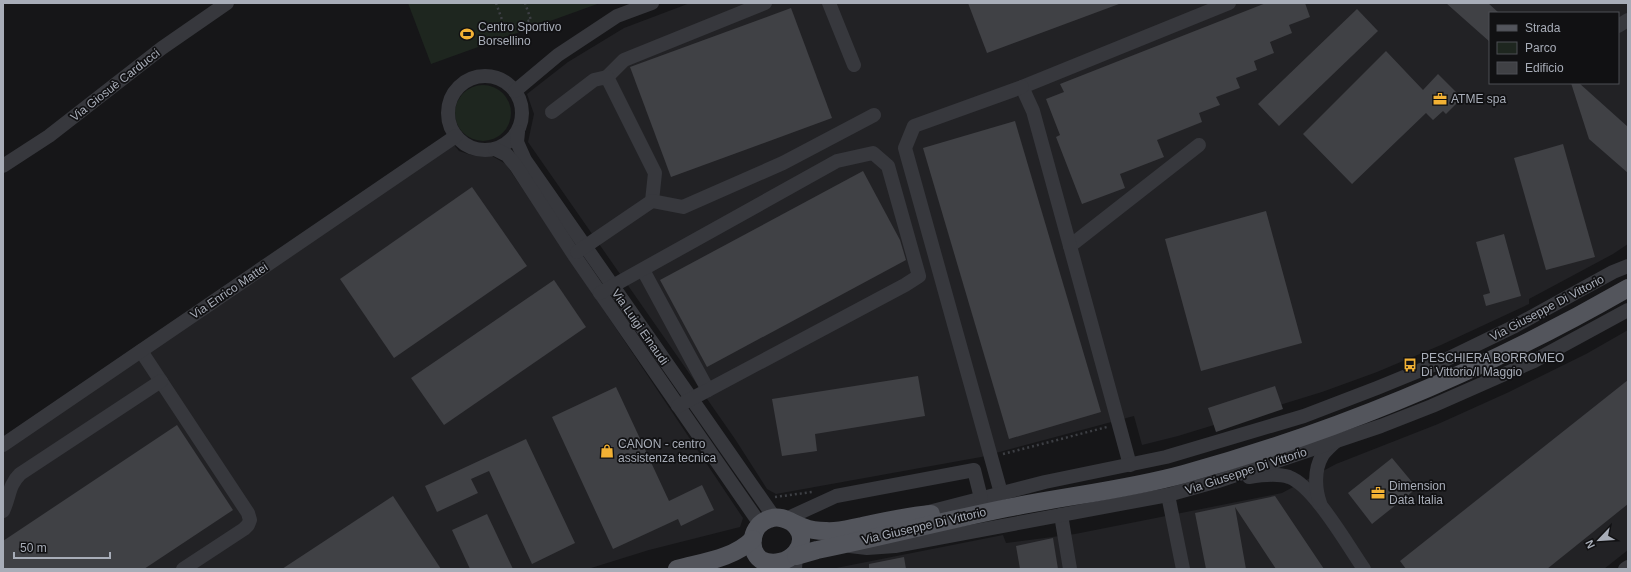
<svg xmlns="http://www.w3.org/2000/svg" width="1631" height="572" viewBox="0 0 1631 572" font-family="Helvetica,sans-serif">
  <rect width="100%" height="100%" fill="#161618"/>
  <!-- built -->
  <g fill="#222225" fill-rule="evenodd">
    <path d="M690,3H1628V244L1613,254L1529,299V304L1441,345L1377,372L1322,392L1178,436L1142,445L1134,416L981,457L776,494L767,489L735,439L528,142L534,114L527,94L568,62L624,28ZM1490,13H1618V83H1490Z"/>
    <polygon points="446,135 459,151 471,155 492,156 506,164 743,518 740,527 649,550 588,569 3,569 3,437"/>
    <polygon points="1628,330 1628,550 1604,569 831,569 1003,535 1006,543 1075,534 1282,493 1336,464 1438,424 1509,392 1586,354"/>
  </g>
  <!-- green -->
  <g fill="#1e261f">
    <polygon points="408,3 600,3 431,64"/>
    <circle cx="483" cy="113" r="28"/>
  </g>
  <!-- building -->
  <g fill="#404145">
    <polygon points="968,3 1119,3 1119,4 987,53"/>
    <polygon points="1266,3 1305,3 1310,17 1289,25 1292,33 1270,42 1274,53 1254,61 1257,70 1236,78 1240,88 1216,97 1220,105 1199,113 1202,122 1157,140 1164,157 1120,174 1125,188 1082,204 1056,137 1060,135 1046,99 1064,92 1060,84"/>
    <polygon points="1446,3 1488,3 1499,13 1490,13 1490,42"/>
    <polygon points="791,8 832,118 671,177 630,67"/>
    <polygon points="1357,9 1378,31 1279,126 1258,104"/>
    <polygon points="1386,51 1423,90 1438,74 1462,98 1446,114 1443,111 1433,120 1426,113 1352,184 1303,134"/>
    <polygon points="1571,83 1579,83 1628,127 1628,173 1589,139"/>
    <polygon points="1015,121 1101,412 1009,439 923,148"/>
    <polygon points="1563,144 1595,257 1546,270 1514,158"/>
    <polygon points="863,171 900,240 906,260 707,367 660,280"/>
    <polygon points="472,187 527,266 394,358 340,279"/>
    <polygon points="1266,211 1302,343 1201,371 1165,239"/>
    <polygon points="1504,234 1521,296 1486,306 1483,295 1490,293 1476,242"/>
    <polygon points="554,280 586,327 444,425 411,378"/>
    <polygon points="918,376 925,416 815,434 817,451 782,456 772,399"/>
    <polygon points="1628,380 1628,504 1547,569 1406,569 1400,561"/>
    <polygon points="1275,386 1283,409 1216,432 1208,408"/>
    <polygon points="616,387 669,501 702,485 714,510 681,526 678,519 613,549 552,417"/>
    <polygon points="177,425 233,510 144,569 3,569 3,541"/>
    <polygon points="526,439 575,543 532,564 489,471 471,479 478,493 437,512 425,486"/>
    <polygon points="1392,458 1417,488 1372,524 1348,493"/>
    <polygon points="393,496 441,569 282,569"/>
    <polygon points="1275,496 1324,569 1276,569 1235,507 1246,569 1206,569 1195,513"/>
    <polygon points="487,514 513,569 470,569 452,530"/>
    <polygon points="1053,538 1058,569 1020,569 1016,546"/>
    <polygon points="904,557 906,569 869,569 869,564"/>
  </g>
  <g fill="none" stroke-linecap="round" stroke-linejoin="round">
    <!-- path -->
    <g stroke="#3d3f44" stroke-width="2.5" stroke-dasharray="2 3" stroke-linecap="butt">
      <polyline points="496,3 505,28 531,20 525,3"/>
      <polyline points="1003,454 1107,427"/>
      <polyline points="775,497 812,492"/>
    </g>
    <!-- minor -->
    <g stroke="#37383d" stroke-width="14">
      <polyline points="829,3 854,65"/>
      <polyline points="1618,26 1628,20"/>
      <circle cx="485" cy="113" r="37"/>
      <polyline points="607,77 624,60 765,3"/>
      <polyline points="515,91 558,55 617,16 652,3"/>
      <polyline points="552,112 594,80 607,77 655,173 652,201"/>
      <polyline points="518,132 517,142 525,160 774,517"/>
      <polyline points="495,149 507,155 516,166 574,255 760,524"/>
      <polyline points="3,166 49,136 162,48 227,3"/>
      <polyline points="1070,246 1199,145"/>
      <polyline points="577,252 652,201 683,207 783,163 874,115"/>
      <polyline points="643,270 708,390"/>
      <polyline points="600,293 837,161 873,153 888,166 919,276 905,285 678,406"/>
      <polyline points="141,351 248,513 250,520 248,525 244,529 183,569"/>
      <polyline points="3,445 456,136"/>
      <polyline points="1130,465 1033,111 1022,87 1229,3"/>
      <path d="M1249,477C1262,475 1277,473 1289,477C1314,486 1348,546 1364,569"/>
      <polyline points="1001,493 905,148 914,126 1022,87"/>
      <polyline points="1168,495 1183,569"/>
      <path d="M1320,503C1315,489 1314,470 1322,456C1325,451 1331,446 1335,442"/>
      <path d="M3,511C10,497 8,486 20,474L161,381"/>
      <polyline points="921,514 1045,482 1166,457 1304,416 1377,388 1443,361 1513,327 1613,272 1628,266"/>
      <polyline points="1061,515 1070,569"/>
      <polyline points="786,519 836,496 974,470 981,498"/>
      <polyline points="850,546 867,548 895,546 1168,495 1218,481 1381,426 1432,406 1534,361 1628,310"/>
      <polyline points="795,569 796,556"/>
      <polyline points="1625,569 1628,567"/>
    </g>
    <!-- major -->
    <g stroke="#53555c" stroke-width="18">
      <path d="M790,521C818,541 787,572 761,560C747,549 751,525 769,519C782,514 791,523 803,527C810,530 818,531 826,531C838,532 851,528 862,526C885,521 908,516 931,514"/>
      <path d="M796,556L817,550C881,537 943,521 1007,508C1066,496 1126,490 1184,474C1339,431 1489,368 1628,288"/>
      <path d="M677,569C702,562 733,559 753,539"/>
    </g>
  </g>
  <!-- icons -->
  <defs>
    <g id="stadium-bare" transform="scale(1.08)"><path d="M0-5a6.5 5 0 1 0 0 10a6.5 5 0 1 0 0-10ZM-3.5-1.8h7v3.6h-7Z" fill="#f2b134" stroke="#111113" stroke-width="2.5" paint-order="stroke"/></g>
    <g id="office-bare" transform="scale(1.08)"><path d="M-6-3h4V-5.5h4V-3h4V5H-6ZM-1-4.5V-3h2v-1.5ZM-6 0V1H6V0Z" fill="#f2b134" stroke="#111113" stroke-width="2.5" paint-order="stroke"/></g>
    <g id="bus-bare" transform="scale(1.08)"><path d="M-5-6H5V4H4V6H2V4H-2V6H-4V4H-5ZM-3.5-4V0h7V-4ZM-3.5 1.2v1.5H-2V1.2ZM2 1.2v1.5H3.5V1.2Z" fill="#f2b134" stroke="#111113" stroke-width="2.5" paint-order="stroke"/></g>
    <g id="shop-bare" transform="scale(1.08)"><path d="M-5-2.5h2.3a2.7 3.5 0 0 1 5.4 0H5L5.5 6h-11ZM-1.5-2.5h3a1.5 2.3 0 0 0-3 0Z" fill="#f2b134" stroke="#111113" stroke-width="2.5" paint-order="stroke"/></g>
  </defs>
  <g fill-rule="evenodd">
    <use href="#stadium-bare" x="467" y="34"/>
    <use href="#office-bare" x="1440" y="99"/>
    <use href="#bus-bare" x="1410" y="365"/>
    <use href="#shop-bare" x="607" y="451"/>
    <use href="#office-bare" x="1378" y="493"/>
  </g>
  <g text-anchor="middle" stroke-width="3.5" stroke-linejoin="round" paint-order="stroke">
    <!-- poi labels -->
    <g font-size="12" fill="#a8adb8" stroke="#111113" text-anchor="start">
      <text x="478" y="31">Centro Sportivo<tspan x="478" dy="14">Borsellino</tspan></text>
      <text x="1451" y="103">ATME spa</text>
      <text x="1421" y="362">PESCHIERA BORROMEO<tspan x="1421" dy="14">Di Vittorio/I Maggio</tspan></text>
      <text x="618" y="448">CANON - centro<tspan x="618" dy="14">assistenza tecnica</tspan></text>
      <text x="1389" y="490">Dimension<tspan x="1389" dy="14">Data Italia</tspan></text>
    </g>
    <!-- street labels -->
    <g font-size="12" fill="#a8adb8" stroke="#111113">
      <text transform="translate(115 85) rotate(-38)" y="4">Via Giosuè Carducci</text>
      <text transform="translate(229 291) rotate(-34)" y="4">Via Enrico Mattei</text>
      <text transform="translate(1547 308) rotate(-28)" y="4">Via Giuseppe Di Vittorio</text>
      <text transform="translate(640 327) rotate(55)" y="4">Via Luigi Einaudi</text>
      <text transform="translate(1246 471) rotate(-18)" y="4">Via Giuseppe Di Vittorio</text>
      <text transform="translate(924 526) rotate(-13)" y="4">Via Giuseppe Di Vittorio</text>
    </g>
  </g>
  <!-- border -->
  <rect width="1631" height="572" fill="none" stroke="#a8adb8" stroke-width="8"/>
  <!-- legend -->
  <rect x="1489" y="12" width="130" height="72" fill="#111113" stroke="#4d4f55"/>
  <rect x="1497" y="25" width="20" height="6" fill="#53555c" stroke="#4d4f55"/>
  <text x="1525" y="32" font-size="12" fill="#a8adb8">Strada</text>
  <rect x="1497" y="42" width="20" height="12" fill="#1e261f" stroke="#4d4f55"/>
  <text x="1525" y="52" font-size="12" fill="#a8adb8">Parco</text>
  <rect x="1497" y="62" width="20" height="12" fill="#404145" stroke="#4d4f55"/>
  <text x="1525" y="72" font-size="12" fill="#a8adb8">Edificio</text>
  <!-- north arrow -->
  <g transform="translate(1599 540) rotate(245)" stroke="#111113" stroke-width="3" paint-order="stroke">
  <path d="M0-3L7 15L0 10L-7 15Z" fill="#a8adb8"/>
  <text y="-6" font-size="11" font-weight="bold" text-anchor="middle" fill="#a8adb8">N</text>
  </g>
  <!-- scale -->
  <path d="M14 552v6h96v-6" fill="none" stroke="#a8adb8" stroke-width="2"/>
  <text x="20" y="552" font-size="12" fill="#a8adb8" stroke="#111113" stroke-width="3" paint-order="stroke">50 m</text>
</svg>
